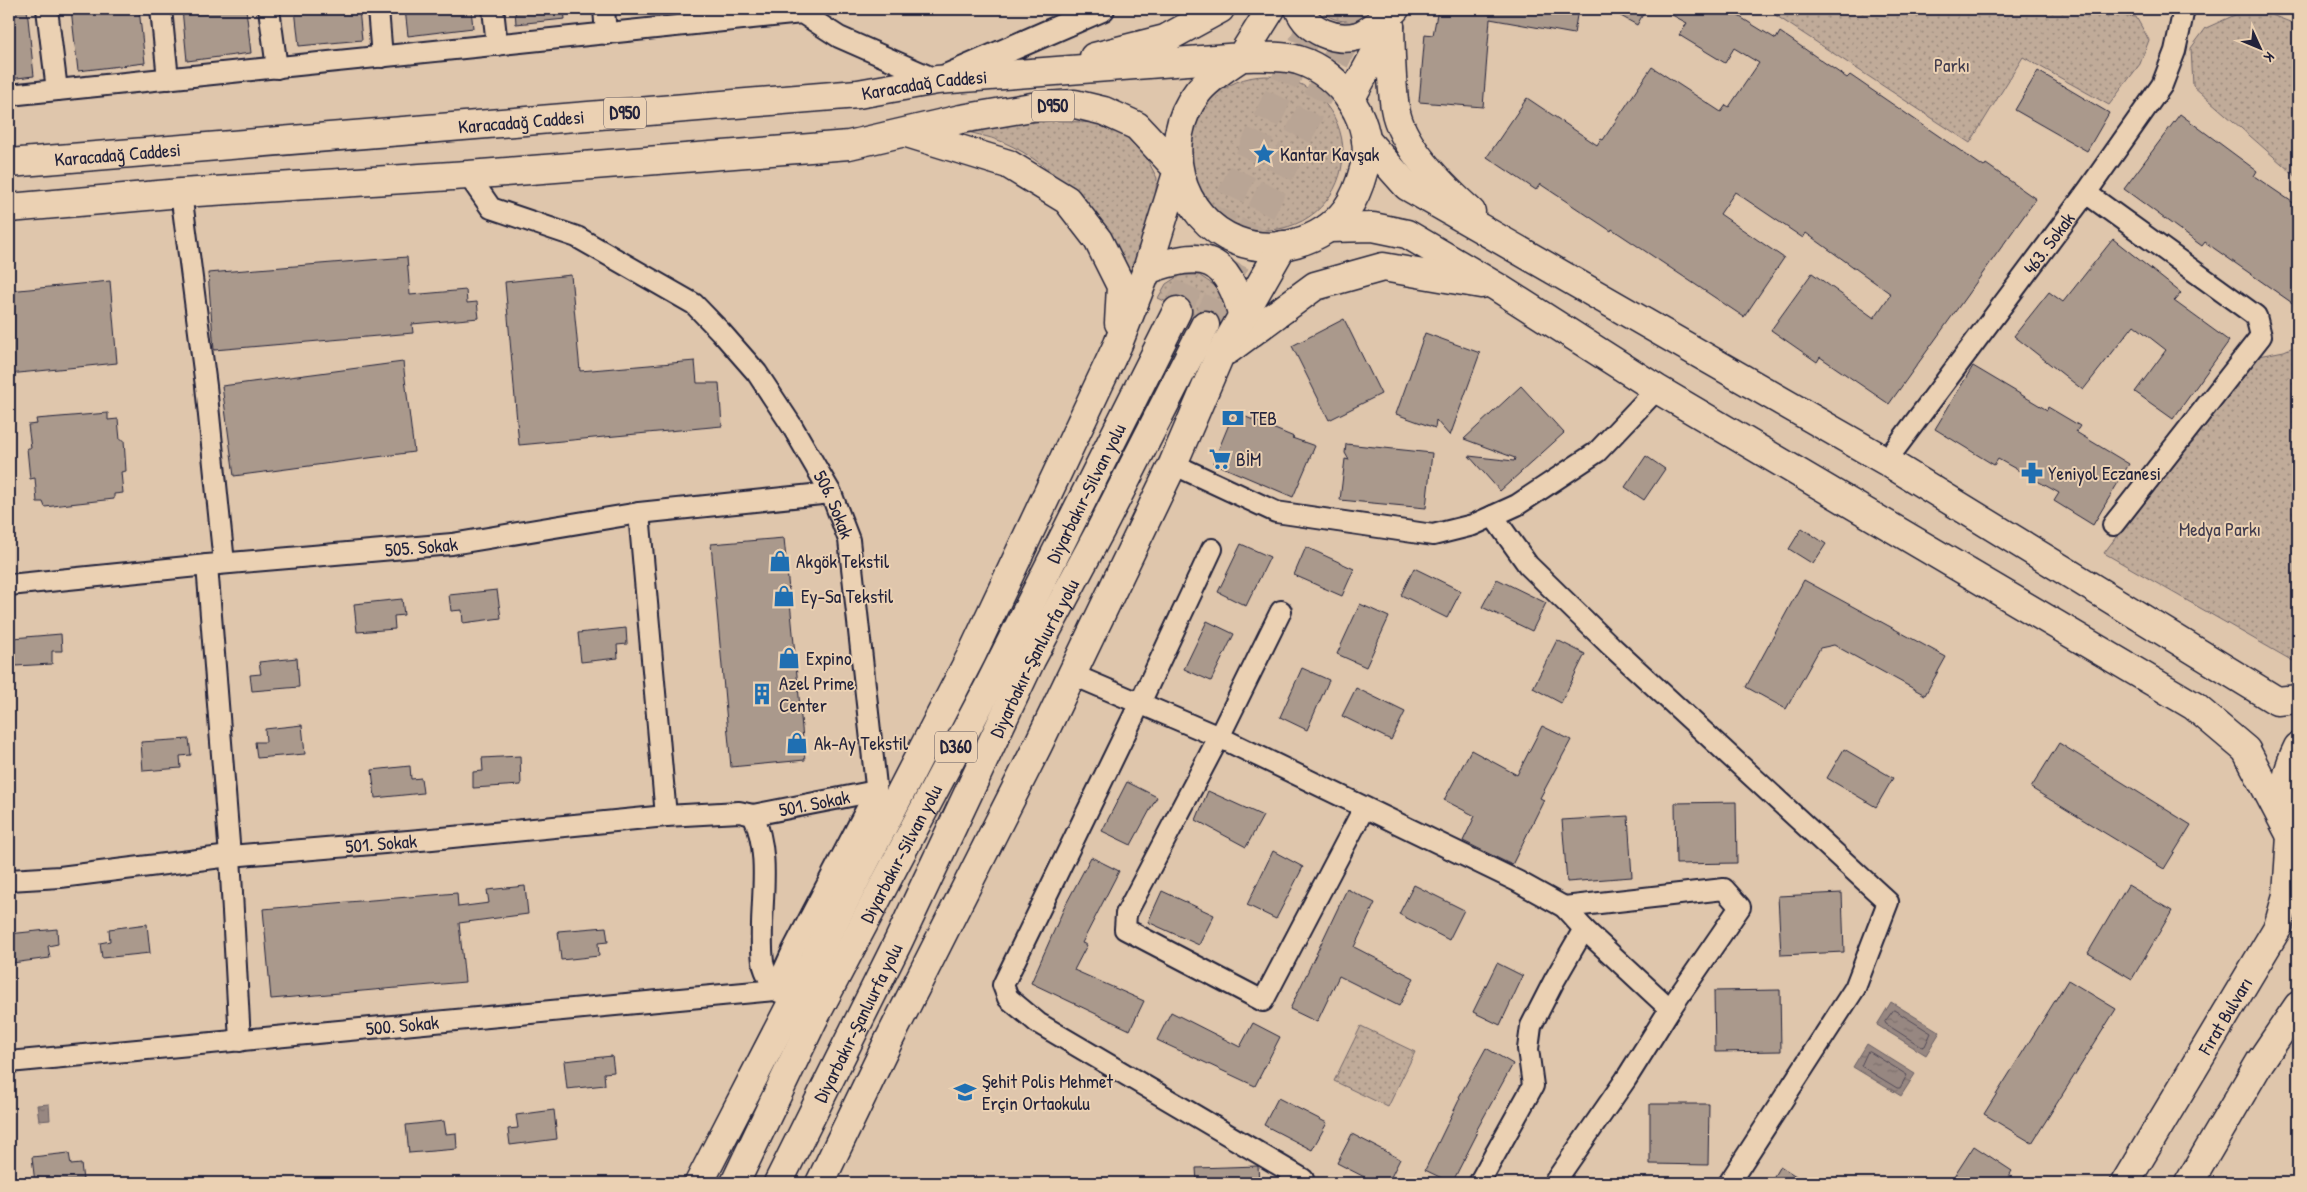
<svg xmlns="http://www.w3.org/2000/svg" width="2307" height="1192" viewBox="0 0 2307 1192" font-family="'Patrick Hand',sans-serif">
  <defs>
    <pattern id="grass-dots" width="8" height="8" patternUnits="userSpaceOnUse" patternTransform="scale(1.25)"><rect width="8" height="8" fill="#c0ab99"/><path d="M2 2h.1M6 6h.1" fill="none" stroke="#9c8b7e" stroke-width="1.8" stroke-linecap="round"/></pattern>
    <pattern id="water-ripples" width="26" height="14" patternUnits="userSpaceOnUse" patternTransform="scale(1.25)"><rect width="26" height="14" fill="#978781"/><path d="M2 4q2-2 4 0t4 0M15 11q2-2 4 0t4 0" fill="none" stroke="#7b6e6b"/></pattern>
  </defs>
  <rect width="100%" height="100%" fill="#dfc6ac"/>
  <filter id="ink" filterUnits="userSpaceOnUse"><feTurbulence type="fractalNoise" baseFrequency=".02" numOctaves="2"/><feDisplacementMap in="SourceGraphic" scale="10" xChannelSelector="R" yChannelSelector="G"/><feConvolveMatrix kernelMatrix="1 2 1 2 8 2 1 2 1" color-interpolation-filters="sRGB"/></filter>
  <g filter="url(#ink)">
    <!-- grass -->
    <g fill="url(#grass-dots)" stroke="#71666a">
      <path d="M1319,9H1375C1358,25 1335,25 1319,9Z"/>
      <polygon points="1766,9 2066,9 2136,17 2149,40 2140,64 2109,105 2023,57 1970,143"/>
      <polygon points="2259,10 2290,22 2298,30 2298,178 2193,86 2191,48 2206,28 2237,14"/>
      <circle cx="1266" cy="153" r="77"/>
      <path d="M1052,120L1094,123L1127,135L1146,157L1157,178L1155,201L1131,274C1106,223 1057,165 1003,142C988,136 971,133 955,129Z"/>
      <polygon points="1180,275 1199,275 1215,286 1225,303 1226,311 1220,327 1158,298 1166,284"/>
      <polygon points="2298,345 2298,662 2291,660 2104,553 2244,366 2253,357 2284,351"/>
      <polygon points="1361,1026 1415,1052 1388,1107 1334,1081"/>
    </g>
    <!-- water -->
    <g fill="url(#water-ripples)" stroke="#685f65">
      <polygon points="1891,1002 1940,1032 1926,1055 1877,1025"/>
      <polygon points="1867,1044 1915,1074 1901,1096 1853,1067"/>
      <polygon points="49,1104 50,1120 39,1121 37,1105"/>
    </g>
    <g fill="none" stroke-linecap="round" stroke-linejoin="round">
      <!-- shore -->
      <g stroke="#514a57" stroke-width="1">
        <polygon points="1894,1010 1931,1033 1925,1046 1922,1047 1886,1024 1885,1022"/>
        <polygon points="1870,1052 1907,1075 1900,1088 1897,1088 1861,1066 1867,1053"/>
      </g>
    </g>
    <!-- building -->
    <g fill="#aa998c" stroke="#22223b">
      <polygon points="9,9 27,9 34,76 9,79"/>
      <polygon points="71,9 139,9 145,63 78,71"/>
      <polygon points="182,9 246,9 251,53 187,61"/>
      <polygon points="295,9 359,9 362,40 299,46"/>
      <polygon points="405,9 471,9 473,28 408,36"/>
      <polygon points="515,9 564,9 565,19 516,24"/>
      <polygon points="1438,9 1578,9 1574,34 1490,19 1483,107 1419,102 1425,34 1433,35"/>
      <polygon points="1608,9 1646,9 1637,25"/>
      <polygon points="1661,9 1727,9 1776,39 1780,32 1847,78 1850,75 1984,167 1986,164 2036,199 1889,404 1820,357 1817,362 1771,330 1812,273 1874,318 1891,294 1806,233 1803,238 1735,192 1720,214 1784,258 1744,317 1612,229 1611,231 1540,184 1536,190 1487,157 1527,98 1597,145 1601,139 1603,140 1652,67 1721,112 1726,105 1729,107 1759,63 1734,48 1725,63 1679,35 1687,23"/>
      <polygon points="2038,71 2109,113 2087,151 2015,110"/>
      <polygon points="2180,114 2257,171 2254,176 2298,206 2298,307 2205,242 2202,246 2124,189"/>
      <polygon points="2113,239 2181,293 2174,301 2229,341 2173,419 2135,392 2166,350 2134,325 2083,390 2014,336 2049,292 2063,302"/>
      <polygon points="407,257 410,295 466,290 467,303 477,302 479,318 412,324 413,333 214,350 208,273"/>
      <polygon points="571,275 580,371 695,361 697,383 719,383 722,426 519,445 505,282"/>
      <polygon points="110,281 117,363 9,374 9,291"/>
      <polygon points="1344,319 1381,394 1329,420 1292,346"/>
      <polygon points="1425,333 1480,353 1450,436 1436,420 1435,428 1396,414"/>
      <polygon points="403,362 414,452 234,476 222,386"/>
      <polygon points="1973,366 2047,410 2048,407 2080,426 2076,432 2129,464 2093,525 2054,501 2059,493 1998,459 1994,465 1935,429"/>
      <polygon points="1521,386 1564,433 1500,491 1469,456 1514,461 1515,458 1464,439"/>
      <polygon points="1234,412 1294,437 1292,438 1315,446 1293,497 1213,463"/>
      <polygon points="108,413 108,420 118,419 120,440 124,440 126,471 121,472 123,493 114,494 114,499 69,504 45,507 43,502 37,502 35,478 30,479 27,448 31,448 28,425 37,424 36,419"/>
      <polygon points="1346,444 1432,453 1426,508 1340,500 1345,459 1349,460 1345,453"/>
      <polygon points="1646,456 1665,469 1644,500 1625,487"/>
      <polygon points="1802,528 1826,544 1813,564 1789,549"/>
      <polygon points="784,538 805,760 731,767 711,544"/>
      <polygon points="1241,544 1270,557 1246,606 1218,592"/>
      <polygon points="1306,547 1354,569 1342,596 1294,575"/>
      <polygon points="1414,568 1461,591 1447,618 1401,595"/>
      <polygon points="1497,579 1546,603 1532,631 1482,607"/>
      <polygon points="1804,580 1946,657 1925,695 1834,645 1820,648 1786,709 1746,687"/>
      <polygon points="497,590 501,618 463,623 462,610 451,611 449,595"/>
      <polygon points="402,599 404,615 394,616 395,629 357,632 354,604"/>
      <polygon points="1360,604 1389,617 1366,667 1337,654"/>
      <polygon points="1207,621 1234,634 1211,681 1184,669"/>
      <polygon points="626,628 627,644 617,645 618,658 581,662 578,633"/>
      <polygon points="61,634 62,651 52,651 52,664 15,666 13,638"/>
      <polygon points="1557,640 1585,654 1561,703 1533,688"/>
      <polygon points="297,658 299,687 252,691 250,675 261,674 259,662"/>
      <polygon points="1302,668 1329,680 1307,730 1280,717"/>
      <polygon points="1356,688 1405,712 1391,740 1342,716"/>
      <polygon points="302,725 305,754 257,758 255,742 266,742 265,729"/>
      <polygon points="1542,726 1571,740 1540,798 1544,800 1512,865 1463,841 1475,816 1444,800 1471,750 1517,775"/>
      <polygon points="189,739 191,755 180,756 181,768 143,771 141,742"/>
      <polygon points="2059,743 2191,825 2164,869 2031,788"/>
      <polygon points="1844,749 1893,778 1876,807 1827,778"/>
      <polygon points="520,756 521,785 473,788 473,772 483,771 482,758"/>
      <polygon points="410,766 411,779 421,778 423,793 375,798 372,770"/>
      <polygon points="1127,782 1157,797 1131,845 1102,831"/>
      <polygon points="1208,791 1263,816 1246,847 1196,820"/>
      <polygon points="1736,802 1737,863 1676,864 1675,803"/>
      <polygon points="1628,816 1632,877 1567,882 1562,820"/>
      <polygon points="1273,851 1303,867 1276,919 1247,905"/>
      <polygon points="1091,857 1119,871 1082,943 1087,945 1074,970 1144,1001 1130,1030 1031,983 1065,906"/>
      <polygon points="1414,885 1464,910 1449,940 1399,914"/>
      <polygon points="2128,885 2172,911 2132,979 2088,953"/>
      <polygon points="525,886 528,914 459,923 465,982 271,999 263,909 457,893 458,907 489,903 487,890"/>
      <polygon points="1347,889 1375,903 1354,947 1414,978 1399,1006 1339,976 1317,1022 1290,1009"/>
      <polygon points="1162,891 1214,915 1199,945 1148,922"/>
      <polygon points="1842,893 1844,952 1781,955 1778,896"/>
      <polygon points="147,924 150,953 102,958 100,943 110,941 109,929"/>
      <polygon points="606,927 608,942 598,943 599,956 561,960 558,931"/>
      <polygon points="57,929 58,944 48,946 50,958 12,963 9,934"/>
      <polygon points="1497,963 1523,976 1500,1025 1473,1012"/>
      <polygon points="2068,980 2116,1009 2032,1143 1984,1114"/>
      <polygon points="1780,990 1781,1051 1715,1052 1714,991"/>
      <polygon points="1171,1012 1240,1047 1253,1023 1280,1037 1255,1086 1157,1040"/>
      <polygon points="1486,1048 1513,1064 1475,1133 1477,1134 1452,1183 1425,1170 1460,1098 1459,1097"/>
      <polygon points="612,1056 614,1072 604,1073 605,1085 567,1089 564,1061"/>
      <polygon points="1278,1098 1327,1123 1312,1150 1264,1125"/>
      <polygon points="1650,1104 1709,1104 1708,1165 1650,1164"/>
      <polygon points="554,1110 557,1139 510,1145 508,1129 518,1128 516,1115"/>
      <polygon points="444,1121 446,1134 456,1133 457,1149 409,1153 406,1125"/>
      <polygon points="1352,1134 1400,1159 1388,1183 1376,1183 1337,1163"/>
      <polygon points="1974,1146 2012,1171 2004,1183 1950,1183"/>
      <polygon points="69,1153 71,1165 81,1164 83,1180 35,1183 32,1157"/>
      <polygon points="1258,1166 1259,1183 1197,1183 1196,1168"/>
      <polygon points="1780,1166 1807,1183 1770,1183"/>
    </g>
    <g fill="none" stroke-linecap="round" stroke-linejoin="round">
      <!-- trunk-tunnel -->
      <g stroke="#b9a595" stroke-width="28" stroke-dasharray="28 14" stroke-linecap="butt">
        <polyline points="1177,311 1319,9"/>
        <polyline points="1205,325 1361,9"/>
      </g>
      <!-- minor casing -->
      <g stroke="#22223b" stroke-width="24">
        <g id="minor">
          <polyline points="47,9 57,90"/>
          <polyline points="161,9 168,79"/>
          <polyline points="269,9 277,68"/>
          <polyline points="378,9 382,57"/>
          <polyline points="493,9 497,45"/>
          <polyline points="604,9 606,34"/>
          <polyline points="9,95 802,13 839,37 937,80"/>
          <path id="s1" d="M468,175L491,208L577,237L694,304L721,332L757,373L792,426L831,493L849,540L878,804"/>
          <polyline points="181,193 206,386 224,563"/>
          <polyline points="2086,193 2256,316 2261,336 2113,525"/>
          <path id="s2" d="M1886,461L2086,193L2162,85L2175,51L2184,9"/>
          <polyline points="1173,464 1276,512 1433,535 1473,525 1517,505 1597,452 1657,389"/>
          <polyline points="639,513 666,816"/>
          <polyline points="1493,516 1528,565 1611,646 1888,902 1855,988 1729,1183"/>
          <polyline points="1212,549 1140,703 1003,985 1008,998 1038,1023 1303,1179 1303,1183"/>
          <polyline points="207,565 230,856 240,1041"/>
          <path id="s3" d="M9,585L207,565L452,544L639,513L831,493"/>
          <polyline points="1281,611 1219,737 1126,914 1125,929 1263,1001 1364,808"/>
          <polyline points="1071,674 1219,737 1517,881 1564,907 1584,929 1670,1009 1626,1079 1554,1183"/>
          <path d="M753,815C774,860 757,914 763,962C764,971 771,982 775,990"/>
          <path id="s4" d="M9,880L60,877L230,856L432,839L666,816L739,812L753,815L876,791"/>
          <polyline points="1564,907 1724,889 1740,907 1670,1009"/>
          <polyline points="775,990 793,950 876,791"/>
          <path id="s5" d="M9,1062L775,990L794,999"/>
          <polyline points="1479,1183 1533,1086 1528,1049 1531,1026 1554,981 1584,929"/>
        </g>
      </g>
      <!-- tertiary casing -->
      <g stroke="#22223b" stroke-width="28">
        <polyline id="tertiary" points="948,76 1102,9"/>
      </g>
      <!-- primary casing -->
      <g stroke="#22223b" stroke-width="31">
        <g id="primary">
          <path id="s6" d="M2125,1183L2278,927L2287,895L2291,836"/>
          <polyline points="2189,1183 2260,1062 2298,1006"/>
        </g>
      </g>
      <!-- trunk casing -->
      <g stroke="#22223b" stroke-width="31">
        <g id="trunk">
          <path d="M1299,9C1308,31 1335,42 1358,36C1371,32 1385,18 1395,9"/>
          <path d="M1390,27C1391,54 1391,82 1395,108C1401,146 1443,187 1471,212"/>
          <polyline points="1094,57 1165,39 1220,9"/>
          <path d="M1241,57C1259,57 1280,55 1298,60C1341,73 1377,124 1364,169C1360,184 1355,198 1346,210C1322,242 1274,255 1237,241C1178,218 1159,142 1197,93C1208,78 1226,68 1241,57Z"/>
          <polyline points="1350,100 1390,26"/>
          <polyline points="907,133 1008,164 1067,200 1098,240 1121,286 1119,323"/>
          <polyline points="1366,140 1407,186 1886,461 2277,701 2298,699"/>
          <path id="s7" d="M9,163L858,94L937,80L1241,57L1271,9"/>
          <polyline points="9,208 181,193 468,175 849,145 961,119 1032,107 1075,104 1104,111 1137,126 1178,170 1147,270 1118,344 972,654 699,1183"/>
          <polyline points="1328,228 1373,227 1407,234 1497,287 1657,389 2194,706 2246,750 2291,836"/>
          <path d="M1147,270C1204,249 1227,255 1243,317"/>
          <polyline points="1228,350 1315,286 1383,267 1481,284"/>
          <path d="M2288,822C2283,794 2285,773 2298,747"/>
          <path id="s8" d="M735,1183L813,1020L989,686L1177,311"/>
          <path id="s9" d="M778,1183L898,942L1031,660L1102,527L1205,325"/>
          <polyline points="820,1183 888,1042 1038,745 1173,464 1219,357 1283,245"/>
        </g>
      </g>
      <!-- minor -->
      <use href="#minor" stroke="#ebd1b3" stroke-width="20"/>
      <!-- tertiary -->
      <use href="#tertiary" stroke="#ebd1b3" stroke-width="24"/>
      <!-- primary -->
      <use href="#primary" stroke="#ebd1b3" stroke-width="28"/>
      <!-- trunk -->
      <use href="#trunk" stroke="#ebd1b3" stroke-width="28"/>
    </g>
  </g>
  <!-- icons -->
  <defs>
    <g id="sight-bare" transform="scale(1.725)"><path d="M0-6L1.8-2.2L6-1.7L2.9 1.2L3.7 5.4L0 3.3L-3.7 5.4L-2.9 1.2L-6-1.7L-1.8-2.2Z" fill="#1f6fb2" stroke="#ebd1b3" stroke-width="2.5" paint-order="stroke"/></g>
    <g id="bank-bare" transform="scale(1.725)"><path d="M-6-4H6V4H-6ZM0-2.3a2.3 2.3 0 1 0 0 4.6a2.3 2.3 0 1 0 0-4.6Z" fill="#1f6fb2" stroke="#ebd1b3" stroke-width="2.5" paint-order="stroke"/></g>
    <g id="supermarket-bare" transform="scale(1.725)"><path d="M-6-5.5h2.5l.6 2H6L4.5 2H-2.5L-4.4-4H-6ZM-1.5 3.2a1.3 1.3 0 1 0 .1 0ZM3 3.2a1.3 1.3 0 1 0 .1 0Z" fill="#1f6fb2" stroke="#ebd1b3" stroke-width="2.5" paint-order="stroke"/></g>
    <g id="pharmacy-bare" transform="scale(1.725)"><path d="M-2-6h4v4h4v4h-4v4h-4v-4h-4v-4h4Z" fill="#1f6fb2" stroke="#ebd1b3" stroke-width="2.5" paint-order="stroke"/></g>
    <g id="shop-bare" transform="scale(1.725)"><path d="M-5-2.5h2.3a2.7 3.5 0 0 1 5.4 0H5L5.5 6h-11ZM-1.5-2.5h3a1.5 2.3 0 0 0-3 0Z" fill="#1f6fb2" stroke="#ebd1b3" stroke-width="2.5" paint-order="stroke"/></g>
    <g id="building-bare" transform="scale(1.725)"><path d="M-4-6H4V6H1V3H-1V6H-4ZM-2.5-4.3h1.7v1.8h-1.7ZM.8-4.3h1.7v1.8H.8ZM-2.5-1h1.7V.8h-1.7ZM.8-1h1.7V.8H.8Z" fill="#1f6fb2" stroke="#ebd1b3" stroke-width="2.5" paint-order="stroke"/></g>
    <g id="school-bare" transform="scale(1.725)"><path d="M0-5L7-2L0 1L-7-2ZM-4 1L0 2.5L4 1V4Q0 6-4 4Z" fill="#1f6fb2" stroke="#ebd1b3" stroke-width="2.5" paint-order="stroke"/></g>
  </defs>
  <g fill-rule="evenodd">
    <use href="#sight-bare" x="1264" y="154"/>
    <use href="#bank-bare" x="1233" y="418"/>
    <use href="#supermarket-bare" x="1220" y="459"/>
    <use href="#pharmacy-bare" x="2032" y="473"/>
    <use href="#shop-bare" x="780" y="561"/>
    <use href="#shop-bare" x="784" y="596"/>
    <use href="#shop-bare" x="789" y="658"/>
    <use href="#building-bare" x="762" y="694"/>
    <use href="#shop-bare" x="797" y="743"/>
    <use href="#school-bare" x="965" y="1092"/>
  </g>
  <g text-anchor="middle" stroke-width="4" stroke-linejoin="round" paint-order="stroke">
    <!-- shield labels -->
    <g fill="#ebd1b3" stroke="#5e565f" stroke-width="1">
      <rect x="1032" y="90.5" width="42" height="31" rx="4"/>
      <rect x="604" y="97.5" width="42" height="31" rx="4"/>
      <rect x="935" y="731.5" width="42" height="31" rx="4"/>
    </g>
    <g font-size="18" font-weight="bold" fill="#22223b">
      <text x="1053" y="112">D950</text>
      <text x="625" y="119">D950</text>
      <text x="956" y="753">D360</text>
    </g>
    <!-- park labels -->
    <g font-size="19" fill="#423d4e" stroke="#ebd1b3">
      <text x="1952" y="72">Parkı</text>
      <text x="2220" y="536">Medya Parkı</text>
    </g>
    <!-- street labels -->
    <g font-size="19" fill="#22223b" stroke="#ebd1b3">
      <text dy="7" stroke="none"><textPath href="#s7" startOffset="919">Karacadağ Caddesi</textPath></text>
      <text dy="7" stroke="none"><textPath href="#s7" startOffset="514">Karacadağ Caddesi</textPath></text>
      <text dy="7" stroke="none"><textPath href="#s7" startOffset="109">Karacadağ Caddesi</textPath></text>
      <text dy="7" stroke="none"><textPath href="#s2" startOffset="272">463. Sokak</textPath></text>
      <text dy="7" stroke="none"><textPath href="#s8" startOffset="774">Diyarbakır-Silvan yolu</textPath></text>
      <text dy="7" stroke="none"><textPath href="#s1" startOffset="512">506. Sokak</textPath></text>
      <text dy="7" stroke="none"><textPath href="#s3" startOffset="414">505. Sokak</textPath></text>
      <text dy="7" stroke="none"><textPath href="#s9" startOffset="584">Diyarbakır-Şanlıurfa yolu</textPath></text>
      <text dy="7" stroke="none"><textPath href="#s4" startOffset="810">501. Sokak</textPath></text>
      <text dy="7" stroke="none"><textPath href="#s4" startOffset="374">501. Sokak</textPath></text>
      <text dy="7" stroke="none"><textPath href="#s8" startOffset="369">Diyarbakır-Silvan yolu</textPath></text>
      <text dy="7" stroke="none"><textPath href="#s6" startOffset="195">Fırat Bulvarı</textPath></text>
      <text dy="7" stroke="none"><textPath href="#s9" startOffset="179">Diyarbakır-Şanlıurfa yolu</textPath></text>
      <text dy="7" stroke="none"><textPath href="#s5" startOffset="395">500. Sokak</textPath></text>
    </g>
    <!-- poi labels -->
    <g font-size="19" fill="#22223b" stroke="#ebd1b3" text-anchor="start">
      <text x="1280" y="161">Kantar Kavşak</text>
      <text x="1250" y="425">TEB</text>
      <text x="1236" y="466">BİM</text>
      <text x="2048" y="480">Yeniyol Eczanesi</text>
      <text x="796" y="568">Akgök Tekstil</text>
      <text x="801" y="603">Ey-Sa Tekstil</text>
      <text x="806" y="665">Expino</text>
      <text x="779" y="690">Azel Prime<tspan x="779" dy="22">Center</tspan></text>
      <text x="814" y="750">Ak-Ay Tekstil</text>
      <text x="982" y="1088">Şehit Polis Mehmet<tspan x="982" dy="22">Erçin Ortaokulu</tspan></text>
    </g>
  </g>
  <!-- margin -->
  <rect width="2307" height="1192" fill="none" stroke="#ebd1b3" stroke-width="30"/>
  <rect x="15" y="15" width="2277" height="1162" fill="none" stroke="#22223b" stroke-width="2" filter="url(#ink)"/>
  <!-- north arrow -->
  <g transform="translate(2260 48) rotate(134)" stroke="#ebd1b3" stroke-width="4" paint-order="stroke">
  <path d="M0-4L9 19L0 12L-9 19Z" fill="#22223b"/>
  <text y="-8" font-size="14" font-weight="bold" text-anchor="middle" fill="#22223b">K</text>
  </g>
</svg>
